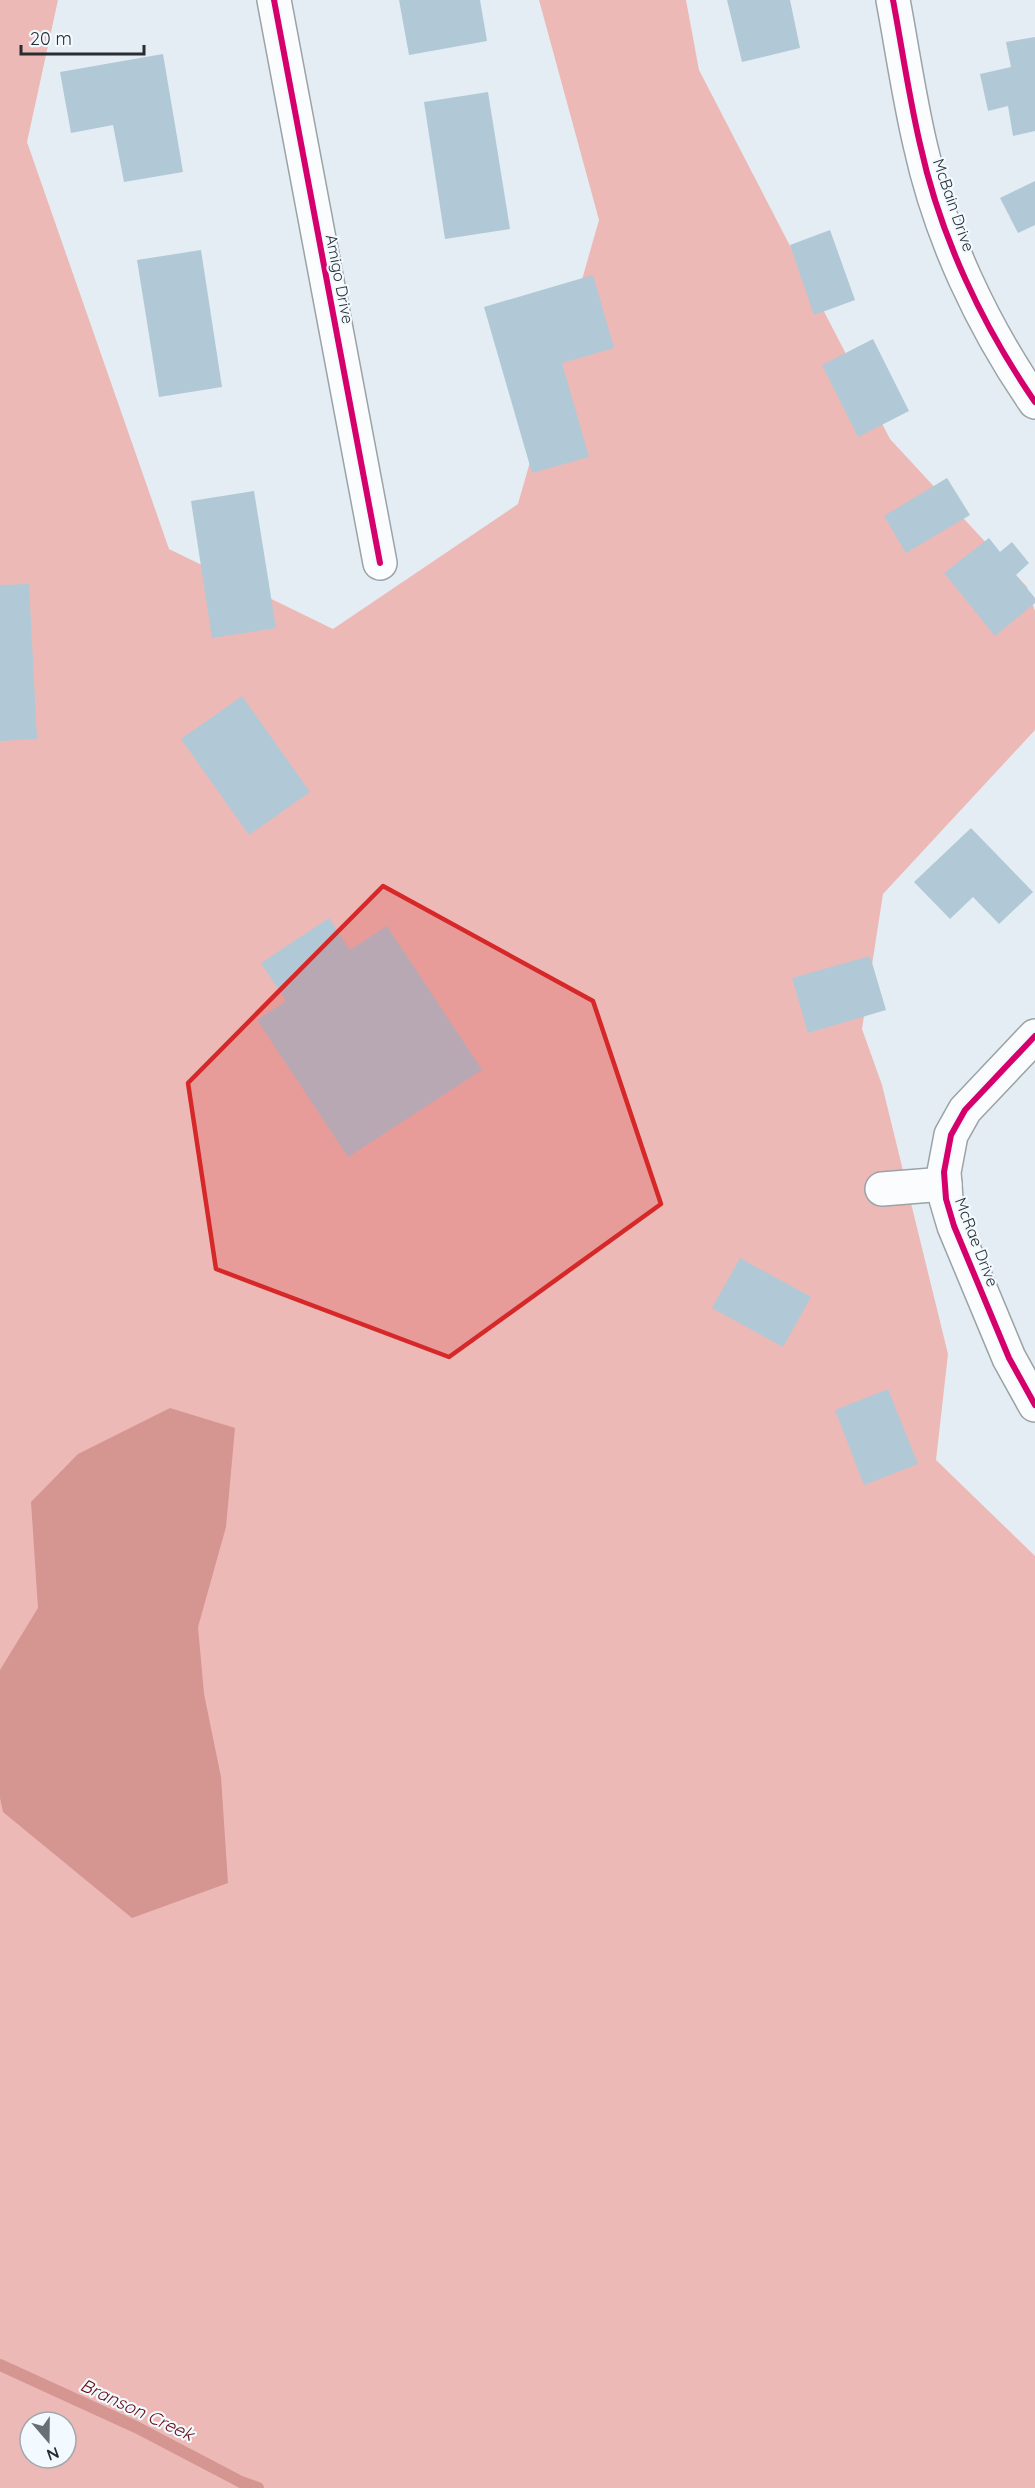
<svg xmlns="http://www.w3.org/2000/svg" width="1035" height="2488" viewBox="0 0 1035 2488" font-family="Quicksand,sans-serif">
  <rect width="100%" height="100%" fill="#e3edf3"/>
  <!-- forest -->
  <path fill="#ecb9b7" fill-rule="evenodd" d="M0,0H58L27,142L169,549L333,629L518,504L599,220L539,0H686L699,70L890,439L1027,587L1035,611V730L883,894L862,1029L882,1085L948,1354L936,1460L1035,1556V2488H0ZM30,2422H66V2458H30Z"/>
  <!-- water -->
  <polygon fill="#d59590" points="170,1408 235,1428 226,1527 198,1627 204,1694 221,1777 228,1883 132,1918 3,1812 0,1798 0,1670 38,1608 31,1502 78,1454"/>
  <g fill="none" stroke-linecap="round" stroke-linejoin="round">
    <!-- stream -->
    <polyline stroke="#d59590" stroke-width="12" points="0,2365 138,2428 241,2482 258,2488"/>
  </g>
  <!-- building -->
  <g fill="#b1c9d6">
    <polygon points="399,0 480,0 487,41 409,55"/>
    <polygon points="727,0 790,0 800,48 742,62"/>
    <polygon points="1035,37 1035,131 1013,136 1008,106 988,111 980,74 1011,67 1006,42"/>
    <polygon points="163,54 183,172 124,182 113,125 71,133 60,72"/>
    <polygon points="488,92 510,229 445,239 424,102"/>
    <polygon points="1035,181 1035,225 1018,233 1000,198"/>
    <polygon points="830,230 855,300 814,315 790,245"/>
    <polygon points="201,250 222,387 159,397 137,260"/>
    <polygon points="593,275 614,348 562,363 589,457 532,473 484,307"/>
    <polygon points="873,339 909,411 858,437 822,365"/>
    <polygon points="947,478 970,515 906,553 884,516"/>
    <polygon points="254,491 276,628 212,638 191,501"/>
    <polygon points="989,538 1000,552 1012,542 1029,563 1016,575 1035,598 1035,603 995,636 944,573"/>
    <polygon points="29,584 37,739 0,741 0,585"/>
    <polygon points="242,696 310,792 249,835 181,739"/>
    <polygon points="971,828 1033,892 999,924 973,897 950,919 914,882"/>
    <polygon points="329,918 350,950 387,926 482,1070 348,1157 257,1020 286,1001 261,963"/>
    <polygon points="870,956 886,1010 808,1033 792,978"/>
    <polygon points="740,1258 811,1297 783,1347 712,1308"/>
    <polygon points="888,1389 918,1464 864,1485 835,1410"/>
  </g>
  <g fill="none" stroke-linecap="round" stroke-linejoin="round">
    <!-- minor casing -->
    <g stroke="#9ba3a7" stroke-width="36">
      <g id="minor">
        <polyline points="274,0 380,563"/>
        <path d="M893,0C902,48 909,97 920,144C940,236 982,325 1035,402"/>
        <polyline points="1035,1036 965,1110 951,1135 944,1172 946,1199 954,1226 1009,1358 1035,1405"/>
        <polyline points="882,1189 945,1184"/>
      </g>
    </g>
    <!-- minor -->
    <use href="#minor" stroke="#fbfcfd" stroke-width="33"/>
    <!-- cycleway casing -->
    <g stroke="#f3faff" stroke-width="10">
      <g id="cycleway">
        <polyline points="274,0 380,563"/>
        <path d="M893,0C902,48 909,97 920,144C940,236 982,325 1035,402"/>
        <polyline points="1035,1036 965,1110 951,1135 944,1172 946,1199 954,1226 1009,1358 1035,1405"/>
      </g>
    </g>
    <!-- cycleway -->
    <use href="#cycleway" stroke="#d6006c" stroke-width="6"/>
  </g>
  <!-- marked area -->
  <path fill="#d62828" fill-opacity="0.2" stroke="#d62828" stroke-width="4.5" stroke-linejoin="round" d="M383,886L593,1001L661,1204L449,1357L216,1269L188,1083Z"/>
  <g text-anchor="middle" stroke-width="4.5" stroke-linejoin="round" paint-order="stroke">
    <!-- street labels -->
    <g font-size="16" fill="#272d31" stroke="#f3faff">
      <text transform="translate(954 205) rotate(71)" y="6">McBain Drive</text>
      <text transform="translate(340 279) rotate(79)" y="6">Amigo Drive</text>
      <text transform="translate(977 1242) rotate(69)" y="6">McRae Drive</text>
    </g>
    <!-- water labels -->
    <g font-size="18" font-style="italic" fill="#660c0f" stroke="#f3faff">
      <text transform="translate(137 2410) rotate(25)" y="6">Branson Creek</text>
    </g>
  </g>
  <!-- north arrow -->
  <g transform="translate(48 2440) rotate(160)"><circle r="28" fill="#f3faff" stroke="#a1a8ad" stroke-width="1.5"/>
  <path d="M0-4.5L10 22L0 15L-10 22Z" fill="#697075"/>
  <text y="-9" font-size="16" font-weight="bold" text-anchor="middle" fill="#272d31">N</text>
  </g>
  <!-- scale -->
  <path d="M21 45v9h123v-9" fill="none" stroke="#272d31" stroke-width="3"/>
  <text x="30" y="45" font-size="18" fill="#272d31" stroke="#f3faff" stroke-width="4.5" paint-order="stroke">20 m</text>
</svg>
